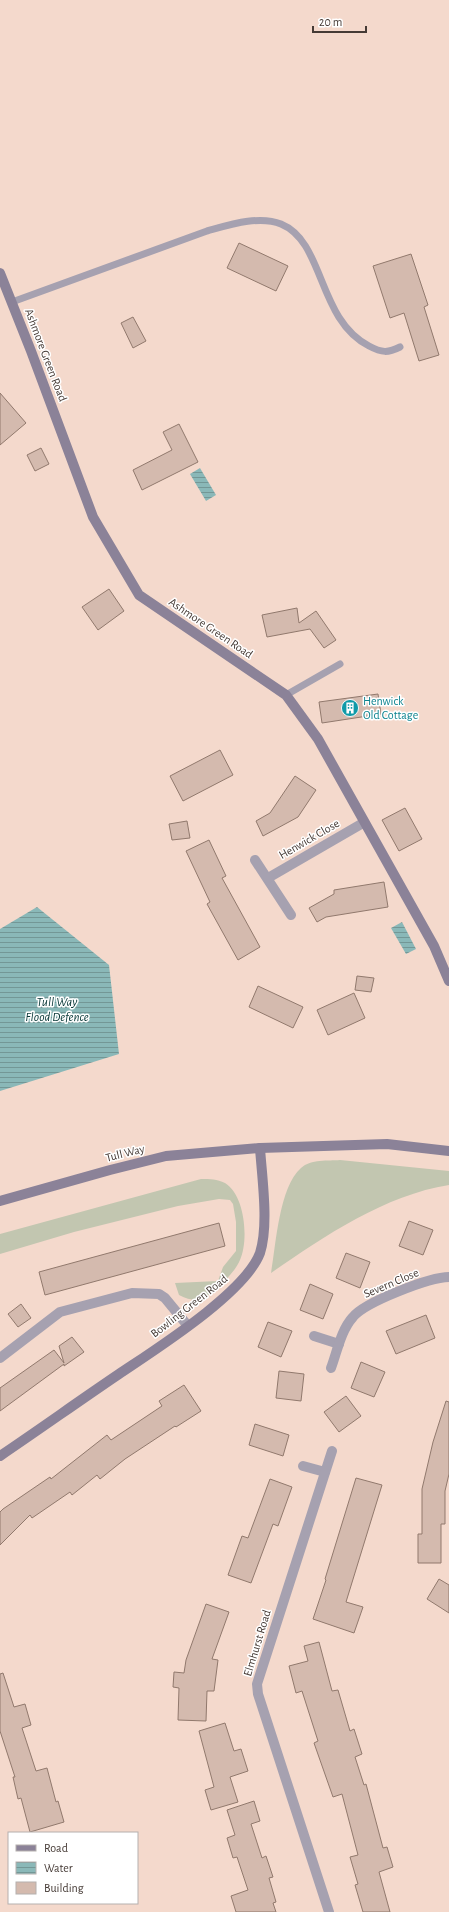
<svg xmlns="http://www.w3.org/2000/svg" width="449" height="1912" viewBox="0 0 449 1912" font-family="'Alegreya Sans',sans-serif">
  <defs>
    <pattern id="water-rules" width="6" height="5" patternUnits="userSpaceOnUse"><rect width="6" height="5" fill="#8ab8b8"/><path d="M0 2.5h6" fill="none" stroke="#739796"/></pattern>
  </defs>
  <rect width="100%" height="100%" fill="#f4d9cc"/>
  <!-- grass -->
  <g fill="#c2c6b0">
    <path d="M340,1160L449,1171V1185C385,1195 323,1237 271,1273C276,1245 279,1187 301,1168C311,1159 328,1161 340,1160Z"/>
    <path d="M201,1179C210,1179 217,1179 225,1183C245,1195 249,1240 240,1260C235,1271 226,1280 217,1288C203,1300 197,1304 179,1295L175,1283L218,1281L223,1267L236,1251V1222L233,1204L230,1200L219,1199L178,1206L74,1232L0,1254V1234Z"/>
  </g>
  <!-- water -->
  <g fill="url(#water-rules)">
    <polygon points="200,468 216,495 206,501 190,474"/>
    <polygon points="37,907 109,965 119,1054 0,1091 0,929"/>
    <polygon points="402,922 416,949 406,954 391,928"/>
  </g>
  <!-- building -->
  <g fill="#d4baae" stroke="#91796d">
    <polygon points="239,243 288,266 276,291 227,268"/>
    <polygon points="411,254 428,305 424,307 439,355 419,361 404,313 390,318 373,266"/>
    <polygon points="133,317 146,341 133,348 121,323"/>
    <polygon points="0,393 26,423 0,445"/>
    <polygon points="179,424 198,462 142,490 133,470 172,450 163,432"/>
    <polygon points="41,448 49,464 35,471 27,455"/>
    <polygon points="109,589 124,611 98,630 82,607"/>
    <polygon points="297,608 299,623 316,611 336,640 324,648 310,629 267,637 262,615"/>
    <polygon points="378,694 381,714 322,723 319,702"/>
    <polygon points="220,750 233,775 183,801 170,776"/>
    <polygon points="295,776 316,790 298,817 263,836 256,821 270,813"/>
    <polygon points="405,808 422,839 399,851 382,820"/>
    <polygon points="187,821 190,838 172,840 169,824"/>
    <polygon points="209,840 226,876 222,878 260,947 238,960 207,904 210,902 186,851"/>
    <polygon points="384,882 388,907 326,917 317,922 309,908 334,894 334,890"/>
    <polygon points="357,976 374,978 371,992 355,990"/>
    <polygon points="258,986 303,1007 293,1028 249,1007"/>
    <polygon points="354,993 365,1018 328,1035 317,1010"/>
    <polygon points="409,1221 433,1230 423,1255 399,1246"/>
    <polygon points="219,1223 225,1246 45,1295 39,1272"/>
    <polygon points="346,1253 370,1262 360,1288 336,1278"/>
    <polygon points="310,1284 333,1294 323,1319 300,1310"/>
    <polygon points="21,1304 31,1318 18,1327 8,1314"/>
    <polygon points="426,1315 435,1338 396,1354 386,1331"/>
    <polygon points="268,1322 292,1331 281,1357 258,1347"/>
    <polygon points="72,1337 84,1352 64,1366 64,1364 0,1411 0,1388 54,1350 64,1363 59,1346"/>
    <polygon points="361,1362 385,1372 374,1397 351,1388"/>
    <polygon points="279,1371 304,1374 301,1401 276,1398"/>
    <polygon points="184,1385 201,1411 176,1427 175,1426 125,1459 100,1479 97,1475 72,1495 70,1492 32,1518 30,1515 0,1545 0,1512 3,1509 50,1477 51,1479 107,1435 111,1440 162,1406 159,1401"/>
    <polygon points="346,1396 361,1416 339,1432 324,1412"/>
    <polygon points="446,1401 449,1402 449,1474 445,1491 445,1524 441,1524 441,1563 418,1563 418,1534 422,1534 422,1489 433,1442"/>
    <polygon points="255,1424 289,1435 283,1456 249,1445"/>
    <polygon points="356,1478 382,1485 346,1602 363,1607 354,1633 313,1619 326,1580 325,1579"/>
    <polygon points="270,1479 292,1487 278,1526 273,1524 251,1583 228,1575 242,1536 248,1538"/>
    <polygon points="439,1579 449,1585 449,1613 427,1599"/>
    <polygon points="206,1604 229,1612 212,1659 218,1660 214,1691 207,1691 206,1721 178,1720 179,1688 173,1687 174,1672 184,1673 186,1660"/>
    <polygon points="319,1642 332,1691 338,1690 350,1731 354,1729 362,1754 355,1757 364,1785 366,1784 383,1848 387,1847 393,1867 379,1872 390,1912 363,1912 355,1885 358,1884 350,1857 358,1855 342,1794 333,1797 314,1743 318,1741 302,1691 296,1693 289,1666 308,1661 304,1646"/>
    <polygon points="3,1673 14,1707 25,1704 31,1725 22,1728 36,1771 47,1768 56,1802 58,1801 64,1822 30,1832 21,1798 18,1799 13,1777 15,1777 0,1731 0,1674"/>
    <polygon points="225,1723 234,1751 241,1749 248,1771 230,1777 238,1802 211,1810 205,1790 214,1787 199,1731"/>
    <polygon points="254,1801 260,1821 251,1824 262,1858 266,1856 273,1877 269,1878 276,1902 273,1903 276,1912 236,1912 231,1896 248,1890 237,1857 233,1858 227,1838 235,1835 227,1810"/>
  </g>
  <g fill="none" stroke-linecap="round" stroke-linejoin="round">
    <!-- lane -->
    <g stroke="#a6a1b0" stroke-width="7">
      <path d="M12,302L207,231C229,225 259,215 281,224C325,242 317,319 369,346C382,353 388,353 400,347"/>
      <polyline points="286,695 340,664"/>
    </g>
    <!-- street -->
    <g stroke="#a6a1b0" stroke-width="10">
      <polyline points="255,860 291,915"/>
      <polyline points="268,878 363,823"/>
      <polyline points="314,1336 339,1344"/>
      <polyline points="0,1358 60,1312 132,1293 159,1294 165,1298 188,1326"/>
      <path d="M331,1368C337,1352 341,1330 353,1317C365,1302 430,1277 449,1277"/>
      <polyline points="303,1466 325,1472"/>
      <polyline points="329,1912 258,1694 257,1684 332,1451"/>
    </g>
    <!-- secondary -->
    <g stroke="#8b8298" stroke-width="10">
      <polyline points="0,273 31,351 93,517 139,595 286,695 318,739 434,946 449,981"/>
      <polyline points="0,1201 110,1170 166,1156 260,1148 387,1144 449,1151"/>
      <path d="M0,1456C40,1429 79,1401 119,1374C156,1349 245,1293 260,1253C269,1225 262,1178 260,1148"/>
    </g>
  </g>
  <!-- icons -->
  <defs>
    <g id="building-disc" transform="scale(0.9)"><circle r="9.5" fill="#0f9aa8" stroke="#fff"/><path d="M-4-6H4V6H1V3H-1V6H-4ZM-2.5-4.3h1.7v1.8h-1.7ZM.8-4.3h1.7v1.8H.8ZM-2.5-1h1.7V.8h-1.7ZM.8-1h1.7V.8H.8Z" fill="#fff"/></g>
  </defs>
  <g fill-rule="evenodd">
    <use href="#building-disc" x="350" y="708"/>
  </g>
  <g text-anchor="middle" stroke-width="3" stroke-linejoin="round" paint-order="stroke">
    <!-- street labels -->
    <g font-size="12" fill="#453a35" stroke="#fff">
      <text transform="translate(46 355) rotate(69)" y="4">Ashmore Green Road</text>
      <text transform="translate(211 628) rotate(34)" y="4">Ashmore Green Road</text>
      <text transform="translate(309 839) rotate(-30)" y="4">Henwick Close</text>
      <text transform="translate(125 1153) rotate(-14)" y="4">Tull Way</text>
      <text transform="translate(391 1283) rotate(-23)" y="4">Severn Close</text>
      <text transform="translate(189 1306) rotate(-38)" y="4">Bowling Green Road</text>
      <text transform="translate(257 1643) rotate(-73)" y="4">Elmhurst Road</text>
    </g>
    <!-- culture labels -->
    <g font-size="12" fill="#0d838f" stroke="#fff" text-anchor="start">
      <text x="363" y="705">Henwick<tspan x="363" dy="14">Old Cottage</tspan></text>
    </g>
    <!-- water labels -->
    <g font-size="13" font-style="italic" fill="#053535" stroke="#fff">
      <text x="57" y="1006">Tull Way<tspan x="57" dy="15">Flood Defence</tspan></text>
    </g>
  </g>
  <!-- legend -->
  <rect x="8" y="1832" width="130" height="72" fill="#ffffff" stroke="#b5b0ae"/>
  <rect x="16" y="1845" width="20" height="6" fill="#8b8298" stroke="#b5b0ae"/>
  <text x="44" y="1852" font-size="12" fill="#453a35">Road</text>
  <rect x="16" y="1862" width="20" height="12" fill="url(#water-rules)" stroke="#b5b0ae"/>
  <text x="44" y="1872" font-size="12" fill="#453a35">Water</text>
  <rect x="16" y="1882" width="20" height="12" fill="#d4baae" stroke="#b5b0ae"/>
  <text x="44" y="1892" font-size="12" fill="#453a35">Building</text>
  <!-- scale -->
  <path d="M313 26v6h53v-6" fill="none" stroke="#453a35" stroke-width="2"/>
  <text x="319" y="26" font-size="12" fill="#453a35" stroke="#ffffff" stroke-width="3" paint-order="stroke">20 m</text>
</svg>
